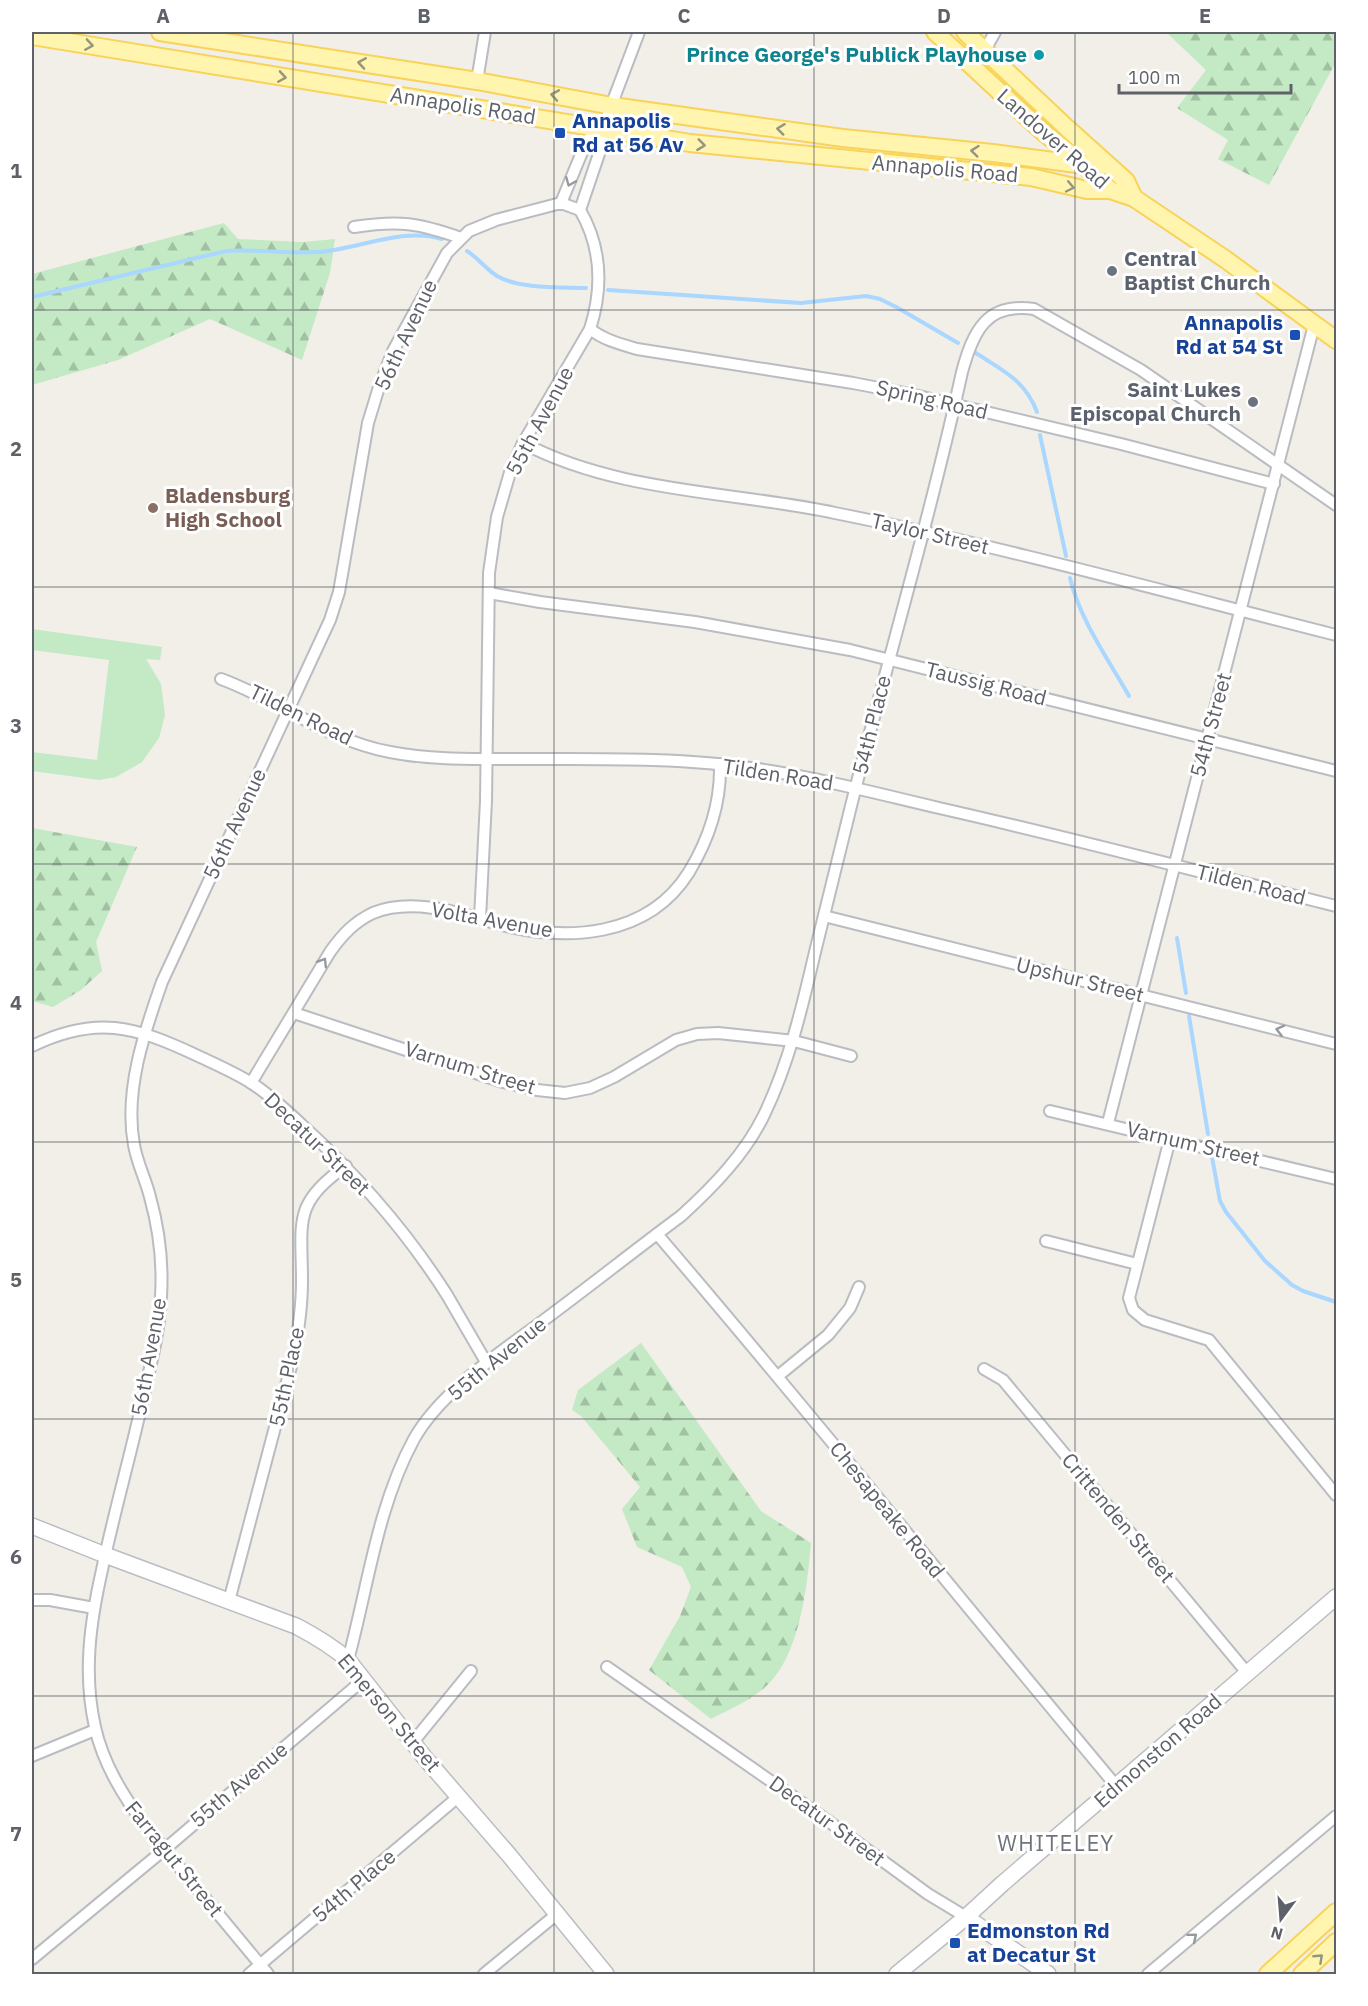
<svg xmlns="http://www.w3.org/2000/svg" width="1368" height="2006" viewBox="0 0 1368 2006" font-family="'IBM Plex Sans',sans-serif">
  <defs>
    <pattern id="forest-firs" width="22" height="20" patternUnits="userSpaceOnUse" patternTransform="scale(1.5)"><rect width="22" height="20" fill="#c3eac4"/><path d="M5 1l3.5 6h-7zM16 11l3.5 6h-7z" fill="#a2c1a3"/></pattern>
  </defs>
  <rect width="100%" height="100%" fill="#f1efe7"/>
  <!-- grass -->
  <polygon fill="#c3eac4" points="32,629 162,647 160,660 146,659 161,684 165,715 159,738 142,762 116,777 99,780 32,771 32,752 97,760 109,660 32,650"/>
  <!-- forest -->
  <g fill="url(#forest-firs)">
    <polygon points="1169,32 1336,32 1336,62 1269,185 1218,159 1228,140 1177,108 1206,70 1168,34"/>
    <polygon points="224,223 238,239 303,242 335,239 330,273 302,360 210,319 118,360 32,385 32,274"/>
    <polygon points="32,828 137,847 96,942 102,971 81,990 53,1007 32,1001"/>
    <path d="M641,1343L761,1511L811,1543C807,1587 800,1659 763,1689C749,1701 728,1710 711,1719L649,1670L680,1616L691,1587L682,1567L637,1547L622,1509L640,1487L581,1416L572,1410L578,1390Z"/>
  </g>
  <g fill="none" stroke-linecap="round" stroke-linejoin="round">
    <!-- stream -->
    <g stroke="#a9d7ff" stroke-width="4">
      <path d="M467,251C478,258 486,269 497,276C519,289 560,287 586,288"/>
      <polyline points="608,290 801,303 866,296 880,299 898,308 958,343"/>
      <path d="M32,297L226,251C257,249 288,254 319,252C359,249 401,227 442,239"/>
      <path d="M976,353C1003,371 1025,380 1037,412"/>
      <polyline points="1040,435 1066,556"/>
      <path d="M1070,578C1080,620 1108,659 1129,696"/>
      <polyline points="1177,938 1186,993"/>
      <polyline points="1189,1016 1208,1134"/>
      <polyline points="1212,1157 1220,1201 1226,1212 1265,1261 1292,1285 1303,1291 1336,1302"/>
    </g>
    <!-- street casing -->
    <g stroke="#b9bcc1" stroke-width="14">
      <g id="street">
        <polyline points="971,66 985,50 995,32"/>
        <polyline points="477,81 485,32"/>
        <polyline points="561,203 587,140 602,130"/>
        <path d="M354,227C400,220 418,223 461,238"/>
        <path d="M590,329C604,340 620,344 637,349L853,383L910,394L1121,444L1274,484"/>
        <path d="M523,443C618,493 732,491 835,513C1004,547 1170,593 1336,635"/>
        <polyline points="489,593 540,602 695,622 850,650 1336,771"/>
        <path d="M221,679C279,700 328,741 390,752C431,760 474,759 516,759C595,759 681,757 758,769C819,778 879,794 939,808C1072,838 1204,873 1336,906"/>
        <polyline points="824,916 1336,1044"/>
        <path d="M480,918L486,801L489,573L497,517L511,469L523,443L590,329C603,288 602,248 580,210L603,142L602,130L639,32"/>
        <polyline points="294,1013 503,1082 537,1090 565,1093 590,1088 614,1077 676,1040 697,1034 718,1033 794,1041 851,1056"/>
        <path d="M32,1046C96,1015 134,1026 196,1055C215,1064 236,1073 253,1084C271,1096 287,1111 302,1125C357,1175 407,1232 447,1295C460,1317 473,1340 486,1362"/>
        <path d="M251,1083L330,952C342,935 354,922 373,913C412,897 460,913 498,924C566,942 648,938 689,872C709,839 721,803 720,764"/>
        <polyline points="1050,1111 1336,1179"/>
        <polyline points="1108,1123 1314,325"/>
        <polyline points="1170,1139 1129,1298 1133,1310 1145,1320 1209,1340 1336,1495"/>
        <path d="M657,1234C813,1416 963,1603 1117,1787"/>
        <polyline points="1046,1241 1137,1264"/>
        <polyline points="984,1369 1003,1380 1248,1674"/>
        <polyline points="778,1376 828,1335 850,1308 859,1287"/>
        <polyline points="32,1600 50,1600 94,1608"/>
        <path d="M229,1601L293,1359C298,1334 302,1308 302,1281C302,1223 292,1203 346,1166"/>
        <path d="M348,1660C368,1587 377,1507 414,1439C441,1391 500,1353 544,1320C590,1286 635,1250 681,1216C713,1187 745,1154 764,1115C789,1063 802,1008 815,952C827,903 839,855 851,806C887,662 930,518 962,372C973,332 986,302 1034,309L1141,370L1336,505"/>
        <polyline points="607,1667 828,1821 928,1894 966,1917"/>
        <polyline points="413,1742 471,1671"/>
        <polyline points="32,1756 95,1730"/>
        <polyline points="32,1959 165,1849 363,1680"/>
        <polyline points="249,1974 458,1797"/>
        <path d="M268,1974L146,1827C124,1797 103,1764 95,1727C83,1674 90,1623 102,1570C115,1508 133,1447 146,1385C153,1356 160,1326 161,1296C163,1263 159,1229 150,1197C146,1180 137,1163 134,1145C124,1091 144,1033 162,982L330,620L339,592L368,423L379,387L393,351L447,253L469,231L496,220L561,203L580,210"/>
        <polyline points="484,1974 557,1914"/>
        <polyline points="1148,1974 1336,1816"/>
      </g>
    </g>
    <!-- secondary casing -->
    <g stroke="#babdc3" stroke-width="18">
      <g id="secondary">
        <path d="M32,1526L105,1555L296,1626C315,1636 332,1646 348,1660L425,1758L509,1855L606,1974"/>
        <polyline points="966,1917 1048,1974"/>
        <polyline points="897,1974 966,1917 1002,1884 1336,1597"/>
      </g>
    </g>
    <!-- primary casing -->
    <g stroke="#f9d258" stroke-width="20">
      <g id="primary">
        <polyline points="160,32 477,81 612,106 843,138 993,153 1084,165 1107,165"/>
        <polyline points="935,32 1043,132 1084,165 1110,190 1134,198 1225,259 1336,340"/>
        <polyline points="965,32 1067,128 1126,181 1134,198"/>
        <polyline points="32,36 690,143 1031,177 1087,190 1110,190"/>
        <polyline points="1268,1974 1336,1912"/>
        <polyline points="1302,1974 1336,1942"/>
      </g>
    </g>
    <!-- street -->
    <use href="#street" stroke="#fff" stroke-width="10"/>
    <!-- secondary -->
    <use href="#secondary" stroke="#fff" stroke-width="15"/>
    <!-- primary -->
    <use href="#primary" stroke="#fff5ae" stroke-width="16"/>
  </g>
  <!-- one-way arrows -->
  <defs><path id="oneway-chevron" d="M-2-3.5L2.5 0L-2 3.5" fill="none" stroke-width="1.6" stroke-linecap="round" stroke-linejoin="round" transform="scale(1.5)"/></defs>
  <g stroke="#969580">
    <use href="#oneway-chevron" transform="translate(89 45) rotate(9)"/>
    <use href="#oneway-chevron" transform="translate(362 63) rotate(-171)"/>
    <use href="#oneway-chevron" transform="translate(282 77) rotate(9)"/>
    <use href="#oneway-chevron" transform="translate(555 95) rotate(-170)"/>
    <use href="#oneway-chevron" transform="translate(781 129) rotate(-173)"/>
    <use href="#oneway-chevron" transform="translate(701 145) rotate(7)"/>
    <use href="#oneway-chevron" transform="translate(975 151) rotate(-174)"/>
    <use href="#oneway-chevron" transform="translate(1070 187) rotate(12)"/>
    <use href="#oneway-chevron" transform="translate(1319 1958) rotate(-43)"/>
  </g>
  <g stroke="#96999d">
    <use href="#oneway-chevron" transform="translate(570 182) rotate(112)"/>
    <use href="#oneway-chevron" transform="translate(323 962) rotate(-58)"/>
    <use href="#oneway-chevron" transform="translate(1280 1030) rotate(-166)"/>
    <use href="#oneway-chevron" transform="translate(1193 1937) rotate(-40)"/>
  </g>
  <!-- grid -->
  <path fill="none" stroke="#5e6268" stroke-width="1.5" stroke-opacity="0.55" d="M293,32V1974M554,32V1974M814,32V1974M1075,32V1974M32,310H1336M32,587H1336M32,864H1336M32,1142H1336M32,1419H1336M32,1696H1336"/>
  <!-- markers -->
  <circle fill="#0f9aa8" stroke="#fff" stroke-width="2" cx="1039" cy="55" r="6"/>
  <g fill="#1a4fb4" stroke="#fff" stroke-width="2">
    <rect x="554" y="127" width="12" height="12" rx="3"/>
    <rect x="1289" y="329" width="12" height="12" rx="3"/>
    <rect x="949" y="1937" width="12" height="12" rx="3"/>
  </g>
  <g fill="#6b7280" stroke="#fff" stroke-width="2">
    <circle cx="1112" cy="271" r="6"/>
    <circle cx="1253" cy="402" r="6"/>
  </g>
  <circle fill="#8d6e63" stroke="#fff" stroke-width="2" cx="153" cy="508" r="6"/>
  <g text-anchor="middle" stroke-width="6" stroke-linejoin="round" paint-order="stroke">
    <!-- culture labels -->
    <g font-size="21" font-weight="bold" fill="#0d838f" stroke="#fff" text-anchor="end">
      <text x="1027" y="62">Prince George's Publick Playhouse</text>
    </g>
    <!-- street labels -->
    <g font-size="21" fill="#5e6268" stroke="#fff">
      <text transform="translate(463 106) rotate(9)" y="7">Annapolis Road</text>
      <text transform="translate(1053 139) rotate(41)" y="7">Landover Road</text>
      <text transform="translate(945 169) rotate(5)" y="7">Annapolis Road</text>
      <text transform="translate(406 335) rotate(-65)" y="7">56th Avenue</text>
      <text transform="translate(932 400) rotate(13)" y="7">Spring Road</text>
      <text transform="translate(540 421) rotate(-62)" y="7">55th Avenue</text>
      <text transform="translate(930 534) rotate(13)" y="7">Taylor Street</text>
      <text transform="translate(986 684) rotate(14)" y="7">Taussig Road</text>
      <text transform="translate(301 715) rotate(26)" y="7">Tilden Road</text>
      <text transform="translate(872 725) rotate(-76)" y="7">54th Place</text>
      <text transform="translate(1211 725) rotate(-75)" y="7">54th Street</text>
      <text transform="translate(778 775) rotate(9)" y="7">Tilden Road</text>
      <text transform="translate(235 824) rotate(-65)" y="7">56th Avenue</text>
      <text transform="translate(1251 885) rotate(14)" y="7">Tilden Road</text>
      <text transform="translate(492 920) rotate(10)" y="7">Volta Avenue</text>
      <text transform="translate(1080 980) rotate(14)" y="7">Upshur Street</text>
      <text transform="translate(470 1068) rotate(17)" y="7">Varnum Street</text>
      <text transform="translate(317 1144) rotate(44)" y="7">Decatur Street</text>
      <text transform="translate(1193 1144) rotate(13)" y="7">Varnum Street</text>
      <text transform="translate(149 1357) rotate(-80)" y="7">56th Avenue</text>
      <text transform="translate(497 1359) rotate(-39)" y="7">55th Avenue</text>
      <text transform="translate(287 1377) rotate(-78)" y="7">55th Place</text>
      <text transform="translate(887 1510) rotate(51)" y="7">Chesapeake Road</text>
      <text transform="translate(1118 1518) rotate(50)" y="7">Crittenden Street</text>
      <text transform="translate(389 1713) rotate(50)" y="7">Emerson Street</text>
      <text transform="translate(1158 1751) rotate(-41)" y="7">Edmonston Road</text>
      <text transform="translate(239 1785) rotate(-40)" y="7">55th Avenue</text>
      <text transform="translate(827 1821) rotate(36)" y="7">Decatur Street</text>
      <text transform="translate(174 1859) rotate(51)" y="7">Farragut Street</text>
      <text transform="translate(354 1886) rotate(-40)" y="7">54th Place</text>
    </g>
    <!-- transit labels -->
    <g font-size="21" font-weight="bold" fill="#164399" stroke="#fff" text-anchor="start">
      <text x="572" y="128">Annapolis<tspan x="572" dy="24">Rd at 56 Av</tspan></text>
      <text x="1283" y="330" text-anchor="end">Annapolis<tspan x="1283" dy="24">Rd at 54 St</tspan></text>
      <text x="967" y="1938">Edmonston Rd<tspan x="967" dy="24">at Decatur St</tspan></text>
    </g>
    <!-- worship labels -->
    <g font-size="21" font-weight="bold" fill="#5b616d" stroke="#fff" text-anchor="start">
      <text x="1124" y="266">Central<tspan x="1124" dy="24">Baptist Church</tspan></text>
      <text x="1241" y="397" text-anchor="end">Saint Lukes<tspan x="1241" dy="24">Episcopal Church</tspan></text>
    </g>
    <!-- education labels -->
    <g font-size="21" font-weight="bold" fill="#785e54" stroke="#fff" text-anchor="start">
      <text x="165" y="503">Bladensburg<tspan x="165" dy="24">High School</tspan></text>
    </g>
    <!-- neighbourhood labels -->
    <g font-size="22" letter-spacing="1.5" fill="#6f747a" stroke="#fff">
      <text x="1056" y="1851">WHITELEY</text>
    </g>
  </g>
  <!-- border -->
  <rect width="1368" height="2006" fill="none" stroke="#ffffff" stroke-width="66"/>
  <!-- north arrow -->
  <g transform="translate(1281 1919) rotate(196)" stroke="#ffffff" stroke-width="4.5" paint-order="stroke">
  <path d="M0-4.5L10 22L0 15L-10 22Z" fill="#5e6268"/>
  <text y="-9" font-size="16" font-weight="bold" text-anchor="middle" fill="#5e6268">N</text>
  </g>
  <!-- scale -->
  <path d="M1119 84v9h172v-9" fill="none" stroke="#5e6268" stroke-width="3"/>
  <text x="1128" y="84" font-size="18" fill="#5e6268" stroke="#ffffff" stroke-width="4.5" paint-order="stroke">100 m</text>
  <rect x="33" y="33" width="1302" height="1940" fill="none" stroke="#5e6268" stroke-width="2"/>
  <g font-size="20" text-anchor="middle" font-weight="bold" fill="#5e6268">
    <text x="163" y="23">A</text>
    <text x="424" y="23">B</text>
    <text x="684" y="23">C</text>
    <text x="944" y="23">D</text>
    <text x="1205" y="23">E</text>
    <text x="16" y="178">1</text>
    <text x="16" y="456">2</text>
    <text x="16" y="733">3</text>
    <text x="16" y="1010">4</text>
    <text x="16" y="1287">5</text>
    <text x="16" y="1564">6</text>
    <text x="16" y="1841">7</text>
  </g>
</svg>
